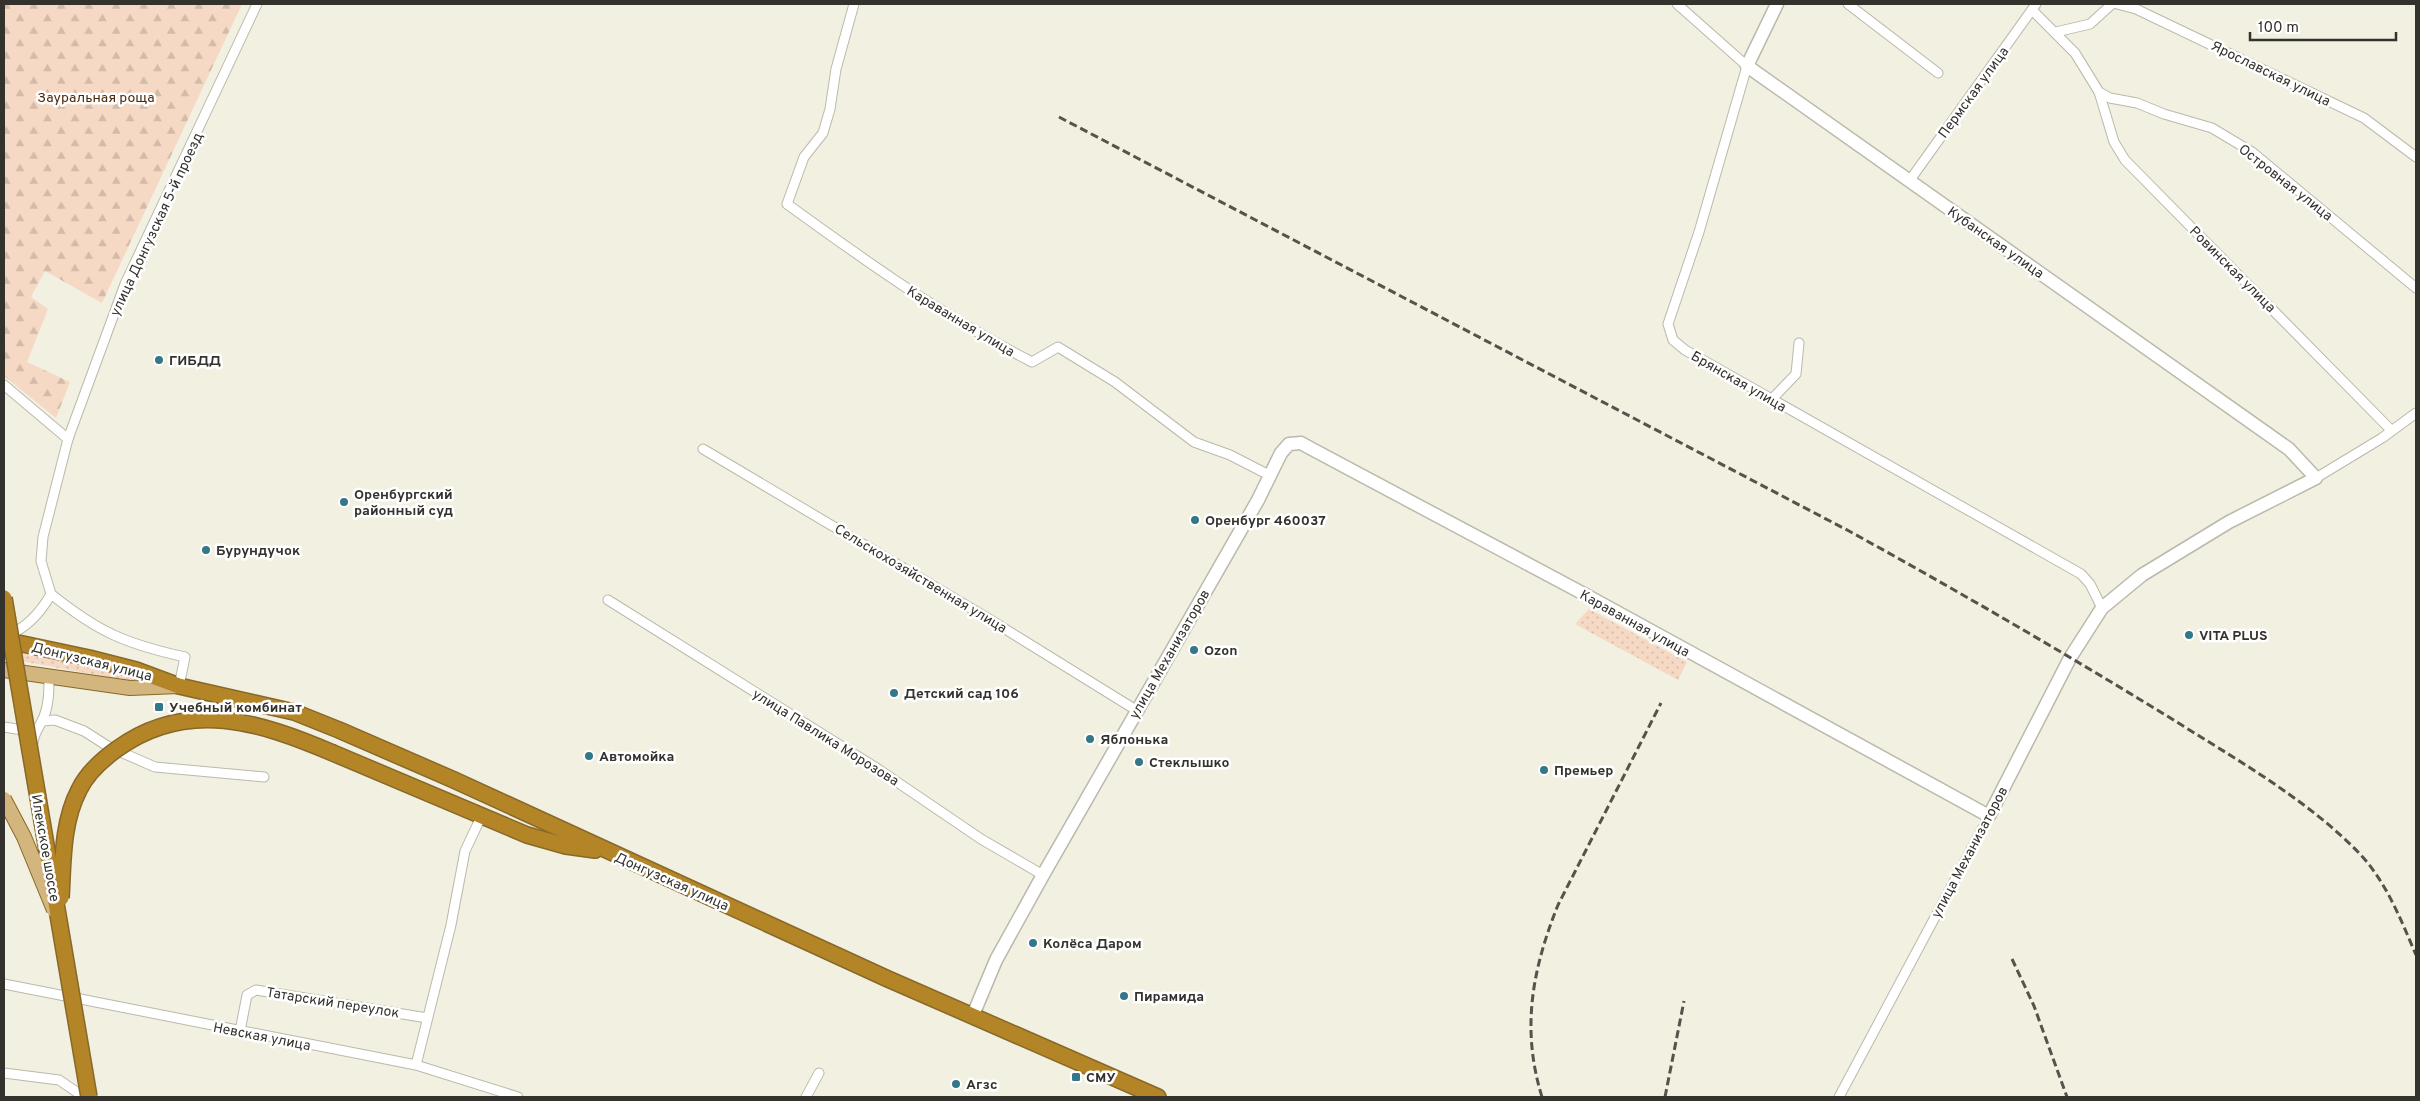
<svg xmlns="http://www.w3.org/2000/svg" width="2420" height="1101" viewBox="0 0 2420 1101" font-family="Overpass,sans-serif">
  <defs>
    <pattern id="grass-dots" width="8" height="8" patternUnits="userSpaceOnUse" patternTransform="scale(1.25)"><rect width="8" height="8" fill="#f6d9c4"/><path d="M2 2h.1M6 6h.1" fill="none" stroke="#d3bba9" stroke-width="1.8" stroke-linecap="round"/></pattern>
    <pattern id="forest-firs" width="22" height="20" patternUnits="userSpaceOnUse" patternTransform="scale(1.25)"><rect width="22" height="20" fill="#f6d9c4"/><path d="M5 1l3.5 6h-7zM16 11l3.5 6h-7z" fill="#d3bba9"/></pattern>
  </defs>
  <rect width="100%" height="100%" fill="#f1f0e1"/>
  <!-- grass -->
  <g fill="url(#grass-dots)">
    <polygon points="1589,609 1687,662 1678,680 1575,624"/>
    <polygon points="4,647 154,680 125,680 4,658"/>
  </g>
  <!-- forest -->
  <polygon fill="url(#forest-firs)" points="4,4 242,4 102,303 45,271 31,297 48,309 27,362 70,382 56,418 4,376"/>
  <g fill="none" stroke-linecap="round" stroke-linejoin="round">
    <!-- street casing -->
    <g stroke="#bab9ab" stroke-width="11">
      <g id="street">
        <path d="M854,4L836,69L830,109L823,133L804,157L787,204C867,262 944,317 1032,362L1058,347L1115,382L1194,442L1230,455L1269,475"/>
        <polyline points="1677,4 1747,66 1699,232 1668,324 1673,340 1685,350 2081,574 2090,584 2102,608"/>
        <polyline points="1848,4 1938,73"/>
        <polyline points="2117,4 2136,9 2364,118 2416,157"/>
        <polyline points="2032,10 2075,53 2099,92 2110,98 2137,103 2164,114 2212,128 2252,152 2416,288"/>
        <polyline points="2056,32 2090,24 2112,4"/>
        <polyline points="2099,92 2114,142 2125,160 2391,430"/>
        <polyline points="1910,180 2036,4"/>
        <polyline points="4,385 68,439"/>
        <polyline points="1771,400 1796,374 1799,343"/>
        <polyline points="703,449 989,619 1136,710"/>
        <polyline points="2316,478 2382,438 2416,413"/>
        <polyline points="51,594 41,561 43,537 68,439 125,284 257,4"/>
        <path d="M51,594C98,632 126,644 185,657L179,686"/>
        <polyline points="608,600 878,769 981,839 1043,875"/>
        <path d="M7,636C26,628 41,612 51,594"/>
        <polyline points="42,721 55,720 84,731 109,747 155,767 264,777"/>
        <polyline points="4,727 29,731"/>
        <path d="M33,743C34,733 38,729 42,721C49,707 49,691 49,677"/>
        <polyline points="4,984 416,1065 518,1097"/>
        <polyline points="240,1031 247,995 256,990 427,1018"/>
        <polyline points="416,1065 451,925 465,851 481,817"/>
        <polyline points="4,1073 59,1080 84,1097"/>
        <polyline points="806,1097 819,1073"/>
        <polyline points="1839,1097 1989,816"/>
      </g>
    </g>
    <!-- secondary casing -->
    <g stroke="#bab9ab" stroke-width="15">
      <polyline id="secondary" points="973,1015 996,960 1043,875 1258,500 1281,453 1289,444 1301,443 1310,448 1584,594 1989,816 2070,658 2102,608 2142,575 2229,522 2316,478 2289,449 1747,66 1777,4"/>
    </g>
    <!-- primary casing -->
    <g stroke="#876829" stroke-width="16">
      <polyline id="primary" points="4,670 130,688 179,686"/>
    </g>
    <!-- highway casing -->
    <g stroke="#876829" stroke-width="18">
      <g id="highway">
        <polyline points="4,640 89,658 136,670 179,686 294,712 339,730 454,780 888,979 1158,1097"/>
        <polyline points="333,753 527,835 566,846 595,850"/>
      </g>
    </g>
    <!-- street -->
    <use href="#street" stroke="#fff" stroke-width="9"/>
    <!-- secondary -->
    <use href="#secondary" stroke="#fff" stroke-width="12"/>
    <!-- primary -->
    <use href="#primary" stroke="#d2b67d" stroke-width="14"/>
    <!-- highway -->
    <use href="#highway" stroke="#b48527" stroke-width="15"/>
    <!-- rail -->
    <g stroke="#54534c" stroke-width="3" stroke-dasharray="8 4" stroke-linecap="butt">
      <path d="M1059,117L1849,531C1958,591 2066,654 2172,719C2234,758 2308,800 2359,853C2386,881 2401,920 2416,955"/>
      <polyline points="2012,959 2034,1006 2067,1097"/>
      <path d="M1542,1097C1521,1029 1532,970 1558,905L1661,703"/>
      <polyline points="1665,1097 1684,1001"/>
    </g>
    <!-- primary-bridge casing -->
    <g stroke="#876829" stroke-width="16" stroke-linecap="butt">
      <polyline id="primary-bridge" points="4,799 24,837 54,910"/>
    </g>
    <!-- highway-bridge casing -->
    <g stroke="#876829" stroke-width="18" stroke-linecap="butt">
      <g id="highway-bridge">
        <polyline points="4,598 89,1097"/>
        <path d="M61,898C63,863 62,822 79,790C87,773 103,759 117,749C187,698 260,722 333,753"/>
      </g>
    </g>
    <!-- primary-bridge -->
    <use href="#primary-bridge" stroke="#d2b67d" stroke-width="14"/>
    <!-- highway-bridge -->
    <use href="#highway-bridge" stroke="#b48527" stroke-width="15"/>
  </g>
  <!-- markers -->
  <g fill="#347788" stroke="#fff" stroke-width="2">
    <circle cx="159" cy="360" r="5"/>
    <circle cx="344" cy="502" r="5"/>
    <circle cx="1195" cy="520" r="5"/>
    <circle cx="206" cy="550" r="5"/>
    <circle cx="2189" cy="635" r="5"/>
    <circle cx="1194" cy="650" r="5"/>
    <circle cx="894" cy="693" r="5"/>
    <rect x="154" y="702" width="10" height="10" rx="2.5"/>
    <circle cx="1090" cy="739" r="5"/>
    <circle cx="589" cy="756" r="5"/>
    <circle cx="1139" cy="762" r="5"/>
    <circle cx="1544" cy="770" r="5"/>
    <circle cx="1033" cy="943" r="5"/>
    <circle cx="1124" cy="996" r="5"/>
    <rect x="1071" y="1072" width="10" height="10" rx="2.5"/>
    <circle cx="956" cy="1084" r="5"/>
  </g>
  <g text-anchor="middle" stroke-width="5" stroke-linejoin="round" paint-order="stroke">
    <!-- street labels -->
    <g font-size="14" fill="#33322d" stroke="#fff">
      <text transform="translate(2271 73) rotate(26)" y="5">Ярославская улица</text>
      <text transform="translate(1973 92) rotate(-54)" y="5">Пермская улица</text>
      <text transform="translate(2286 182) rotate(38)" y="5">Островная улица</text>
      <text transform="translate(156 224) rotate(-65)" y="5">улица Донгузская 5-й проезд</text>
      <text transform="translate(1996 242) rotate(35)" y="5">Кубанская улица</text>
      <text transform="translate(2233 269) rotate(45)" y="5">Ровинская улица</text>
      <text transform="translate(961 321) rotate(31)" y="5">Караванная улица</text>
      <text transform="translate(1739 381) rotate(30)" y="5">Брянская улица</text>
      <text transform="translate(921 578) rotate(31)" y="5">Сельскохозяйственная улица</text>
      <text transform="translate(1635 623) rotate(29)" y="5">Караванная улица</text>
      <text transform="translate(1169 654) rotate(-60)" y="5">улица Механизаторов</text>
      <text transform="translate(92 661) rotate(14)" y="5">Донгузская улица</text>
      <text transform="translate(826 737) rotate(32)" y="5">улица Павлика Морозова</text>
      <text transform="translate(46 848) rotate(80)" y="5">Илекское шоссе</text>
      <text transform="translate(1969 852) rotate(-62)" y="5">улица Механизаторов</text>
      <text transform="translate(672 881) rotate(24)" y="5">Донгузская улица</text>
      <text transform="translate(333 1002) rotate(9)" y="5">Татарский переулок</text>
      <text transform="translate(262 1036) rotate(11)" y="5">Невская улица</text>
    </g>
    <!-- park labels -->
    <g font-size="14" fill="#4b2808" stroke="#fff">
      <text x="96" y="102">Зауральная роща</text>
    </g>
    <!-- poi labels -->
    <g font-size="14" font-weight="bold" fill="#33322d" stroke="#fff" text-anchor="start">
      <text x="169" y="365">ГИБДД</text>
      <text x="354" y="499">Оренбургский<tspan x="354" dy="16">районный суд</tspan></text>
      <text x="1205" y="525">Оренбург 460037</text>
      <text x="216" y="555">Бурундучок</text>
      <text x="2199" y="640">VITA PLUS</text>
      <text x="1204" y="655">Ozon</text>
      <text x="904" y="698">Детский сад 106</text>
      <text x="169" y="712">Учебный комбинат</text>
      <text x="1100" y="744">Яблонька</text>
      <text x="599" y="761">Автомойка</text>
      <text x="1149" y="767">Стеклышко</text>
      <text x="1554" y="775">Премьер</text>
      <text x="1043" y="948">Колёса Даром</text>
      <text x="1134" y="1001">Пирамида</text>
      <text x="1086" y="1082">СМУ</text>
      <text x="966" y="1089">Агзс</text>
    </g>
  </g>
  <!-- border -->
  <rect width="2420" height="1101" fill="none" stroke="#33322d" stroke-width="10"/>
  <!-- scale -->
  <path d="M2250 32v8h146v-8" fill="none" stroke="#33322d" stroke-width="2.5"/>
  <text x="2258" y="32" font-size="15" fill="#33322d" stroke="#ffffff" stroke-width="4" paint-order="stroke">100 m</text>
</svg>
